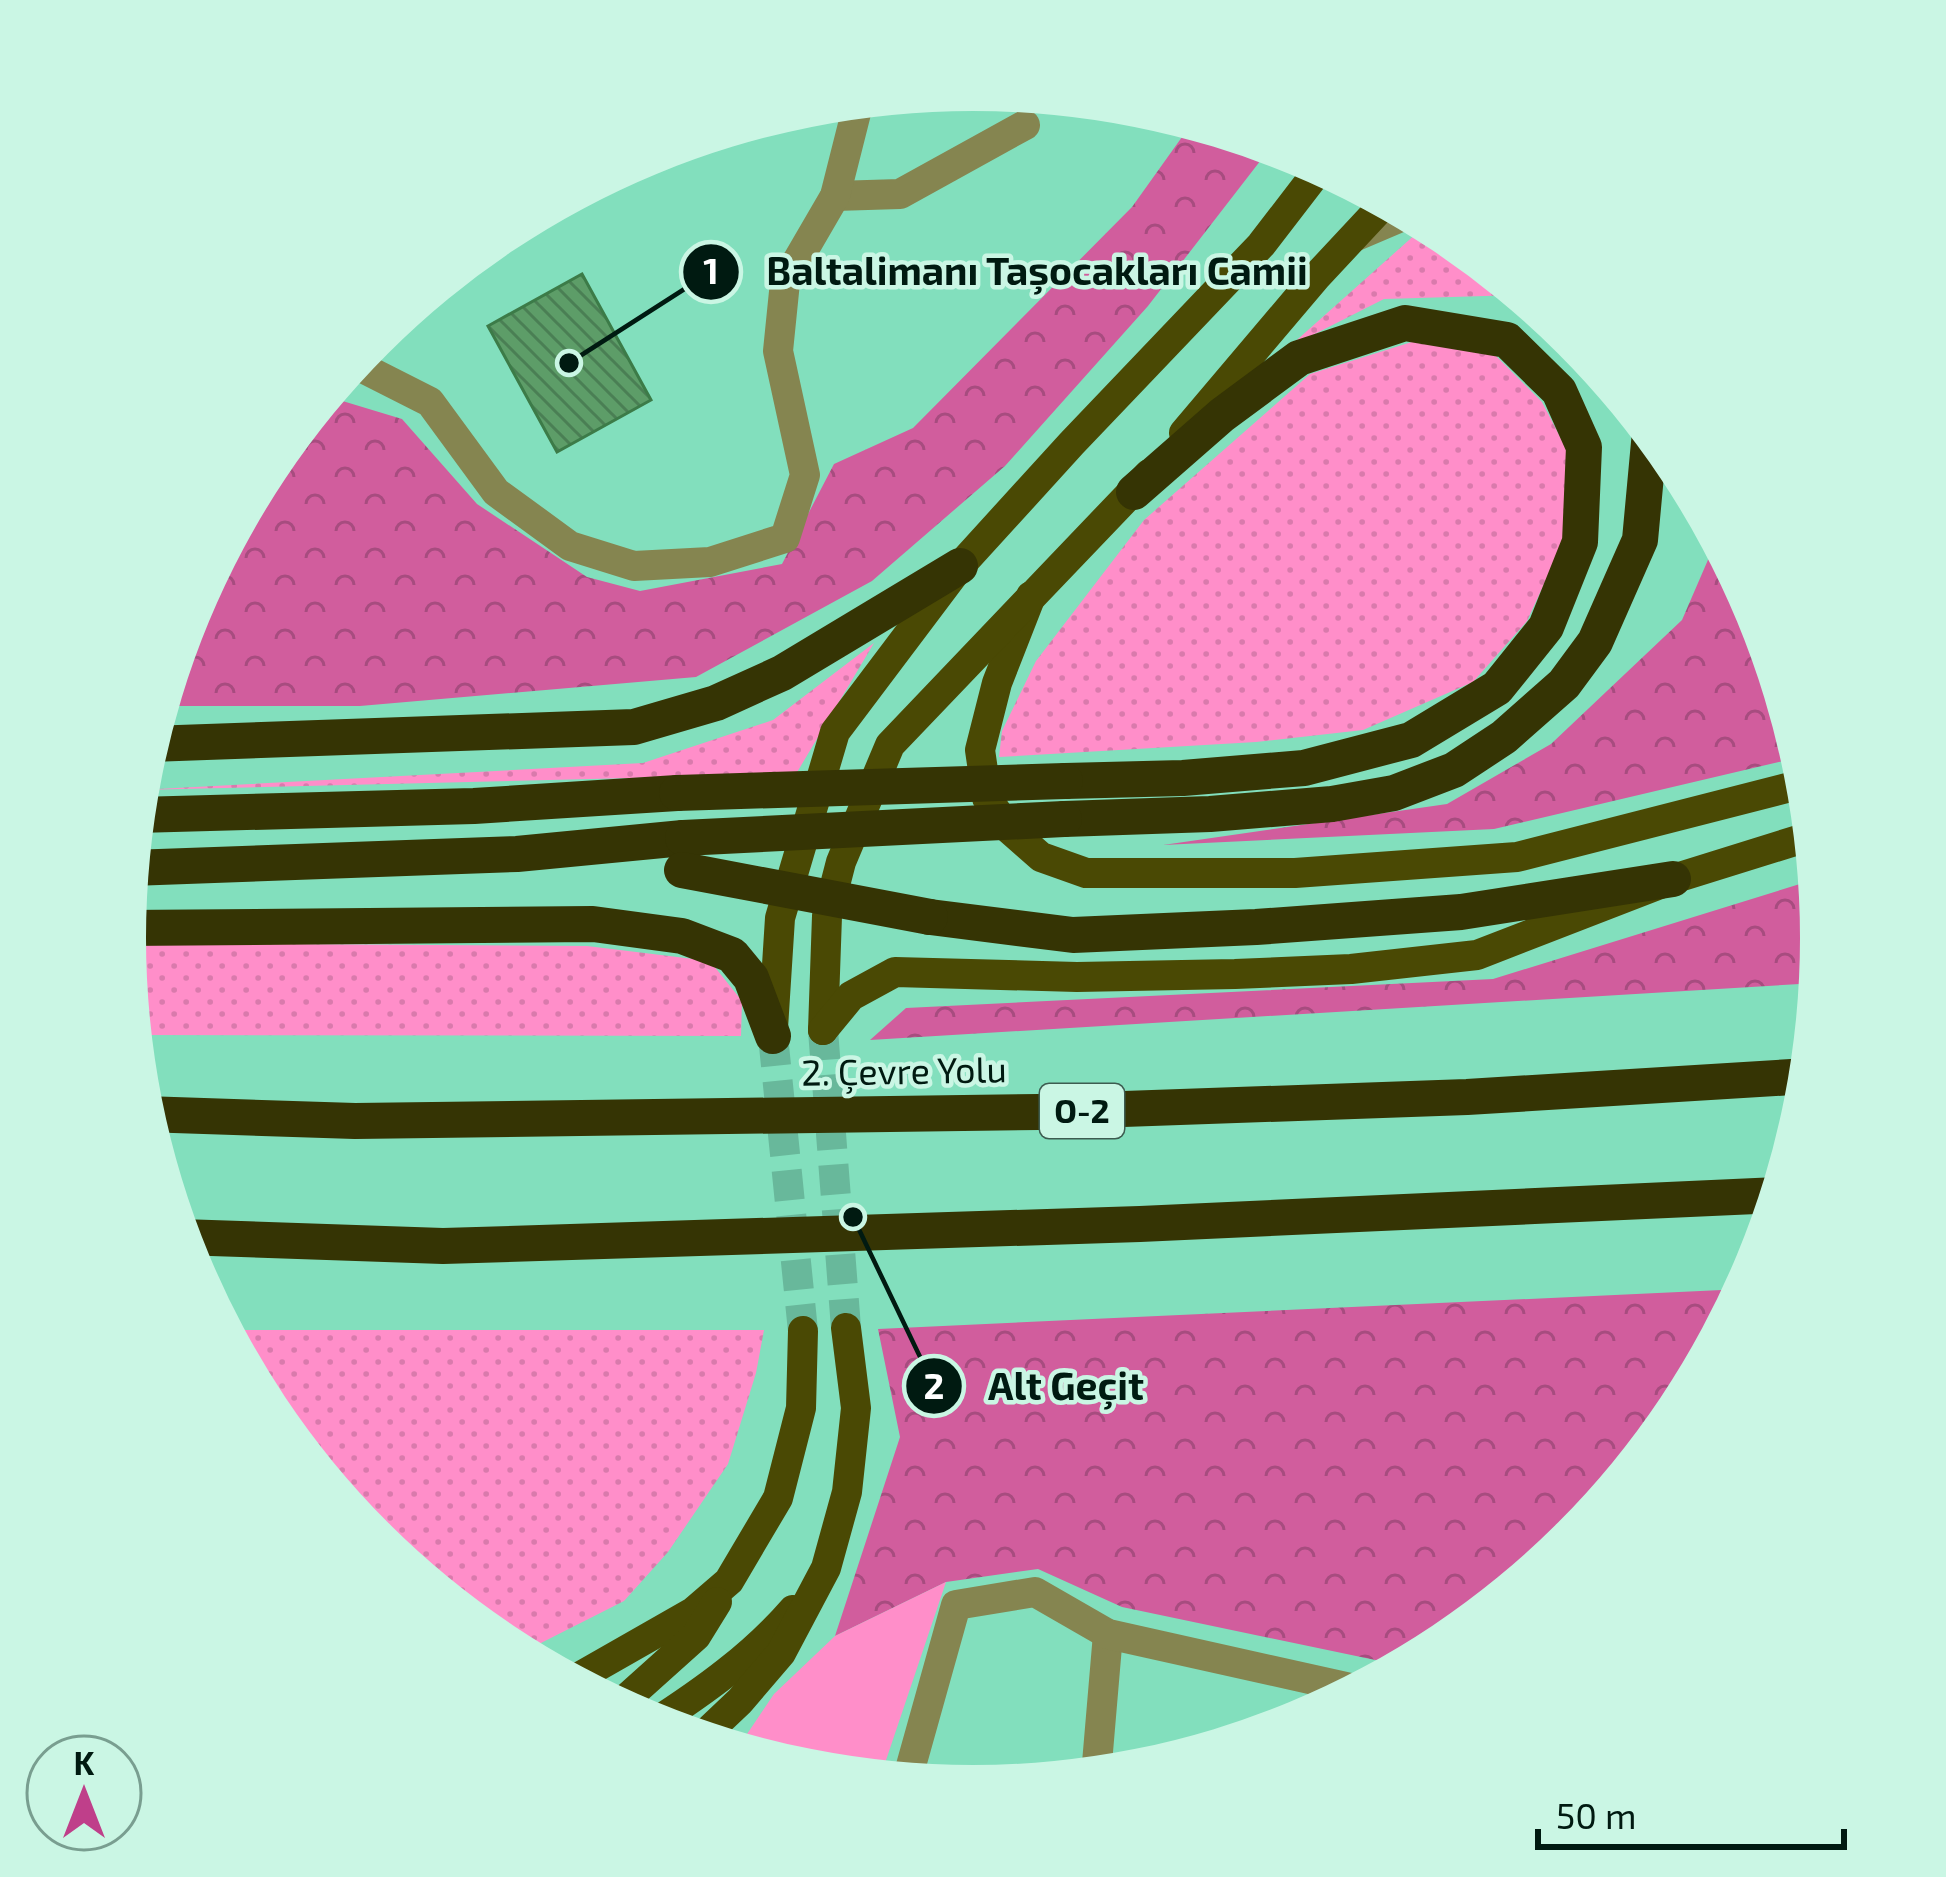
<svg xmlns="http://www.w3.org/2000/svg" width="1946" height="1877" viewBox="0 0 1946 1877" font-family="'Exo 2',sans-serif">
  <defs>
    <pattern id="grass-dots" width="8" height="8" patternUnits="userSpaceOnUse" patternTransform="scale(3)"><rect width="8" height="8" fill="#ff8ec9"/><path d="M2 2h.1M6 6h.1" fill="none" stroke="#d97aac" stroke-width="1.8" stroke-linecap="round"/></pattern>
    <pattern id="forest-crowns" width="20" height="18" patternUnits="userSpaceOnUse" patternTransform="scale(3)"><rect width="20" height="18" fill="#d15d9d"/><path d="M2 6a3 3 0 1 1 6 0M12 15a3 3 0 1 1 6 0" fill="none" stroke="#a74c7f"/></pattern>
    <pattern id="building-back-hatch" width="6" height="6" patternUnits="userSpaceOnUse" patternTransform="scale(3)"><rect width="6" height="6" fill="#5d9d68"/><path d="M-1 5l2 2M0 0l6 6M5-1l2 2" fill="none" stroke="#4a7f54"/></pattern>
  </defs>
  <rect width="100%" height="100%" fill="#82dfbd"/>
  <!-- grass -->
  <g fill="url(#grass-dots)">
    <polygon points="1427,224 1445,233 1519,295 1384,299 1289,347"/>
    <polygon points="1418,340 1491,351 1542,402 1572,460 1562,545 1527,621 1473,682 1363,730 1256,742 999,757 1002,731 1036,661 1144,520 1310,374"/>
    <polygon points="874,643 796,774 139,790 643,763 773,720"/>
    <polygon points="125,943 587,946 710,961 742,1001 741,1036 134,1035"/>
    <polygon points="225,1330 764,1330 756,1373 728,1464 668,1552 624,1601 533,1647 510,1648 373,1538 267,1409"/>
  </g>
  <!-- forest -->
  <g fill="url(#forest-crowns)">
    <polygon points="1192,123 1271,147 1148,306 1005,466 872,581 696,677 360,706 161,706 189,613 268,467 326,396 402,419 477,504 587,577 640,591 782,564 834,464 913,428 1132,207"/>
    <polygon points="1717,539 1757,614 1800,757 1494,829 1163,845 1447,804 1551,744 1682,620"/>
    <polygon points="1816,879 1821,939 1817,983 870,1040 906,1008 1493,979"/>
    <polygon points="1743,1289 1678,1410 1573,1539 1444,1644 1404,1666 1122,1607 1038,1569 946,1582 835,1636 900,1437 878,1329"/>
  </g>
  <!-- park -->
  <polygon fill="#ff8ec9" points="946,1582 880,1778 807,1771 737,1749 774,1694 835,1636"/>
  <!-- building -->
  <polygon fill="url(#building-back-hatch)" stroke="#3c7b48" stroke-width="3" points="582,274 651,400 557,452 488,326"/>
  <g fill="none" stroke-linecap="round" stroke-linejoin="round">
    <!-- major-tunnel -->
    <g stroke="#68b89b" stroke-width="30" stroke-dasharray="30 15" stroke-linecap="butt">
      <polyline points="823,1030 846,1328"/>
      <polyline points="773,1036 803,1331"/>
    </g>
    <!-- minor -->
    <g stroke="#858550" stroke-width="30">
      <polyline points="835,196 900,194 1025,125"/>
      <polyline points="1354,237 1408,214"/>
      <polyline points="353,363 430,402 496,492 570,546 634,566 710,562 785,538 805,475 778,351 785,282 835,196 859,101"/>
      <polyline points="1096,1775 1108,1634"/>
      <polyline points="907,1780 956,1605 1035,1592 1108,1634 1359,1690"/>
    </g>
    <!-- major -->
    <g stroke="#4a4904" stroke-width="30">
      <polyline points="1184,433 1316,277 1386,202"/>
      <polyline points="1031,596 997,683 980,750 987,798 1008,828 1041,857 1086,873 1295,873 1517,857 1806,783"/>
      <polyline points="773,1028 780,918 835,732 960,566 1072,443 1261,245 1321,167"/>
      <polyline points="823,1030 827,916 841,862 890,745 1149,474"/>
      <polyline points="823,1030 851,996 895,972 1077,977 1235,974 1351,969 1477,955 1673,879 1811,836"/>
      <polyline points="572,1681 693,1612 729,1581 778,1498 801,1408 803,1331"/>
      <polyline points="618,1706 696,1636 717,1602"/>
      <path d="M653,1724C704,1691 753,1656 793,1610"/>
      <polyline points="701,1738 740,1701 781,1653 826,1568 847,1492 856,1408 846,1328"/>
    </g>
    <!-- highway -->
    <g stroke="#353404" stroke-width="36">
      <polyline points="150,744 634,727 716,703 782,673 960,566"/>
      <polyline points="1065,781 1183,778 1304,768 1411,740 1497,688 1546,627 1580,542 1584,447 1559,391 1507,340 1405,323 1299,358 1222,415 1134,492"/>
      <polyline points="137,815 474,806 677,793"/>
      <polyline points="1064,819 1210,814 1332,804 1394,793 1454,770 1504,737 1564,684 1595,642 1640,540 1650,432"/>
      <polyline points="131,868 517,854 683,838"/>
      <polyline points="930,917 1073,935 1256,927 1461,912 1673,879"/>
      <polyline points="125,928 593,924 682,936 732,955 751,978 773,1036"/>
      <polyline points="144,1114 355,1121 1039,1112 1467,1097 1808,1076"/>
      <polyline points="181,1237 443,1246 1140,1224 1778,1195"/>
    </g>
    <!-- highway-bridge -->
    <g stroke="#353404" stroke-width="36">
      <polyline points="677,793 1065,781"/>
      <polyline points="683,838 1064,819"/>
      <polyline points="682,870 930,917"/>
    </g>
  </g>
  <g text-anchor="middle" stroke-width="9" stroke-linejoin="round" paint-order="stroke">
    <!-- shield labels -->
    <rect fill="#caf6e4" stroke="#3d5c50" stroke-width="3" x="1040" y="1084" width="84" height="54" rx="9"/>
    <g font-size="33" font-weight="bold" fill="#001a11">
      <text x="1082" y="1123">O-2</text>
    </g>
    <!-- street labels -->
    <g font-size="36" fill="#001a11" stroke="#caf6e4">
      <text transform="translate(904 1071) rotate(-1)" y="13">2. Çevre Yolu</text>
    </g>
  </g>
  <!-- crop -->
  <path d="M0 0H1946V1877H0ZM146 938a827 827 0 1 1 1654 0a827 827 0 1 1-1654 0Z" fill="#caf6e4" fill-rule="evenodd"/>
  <!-- callouts -->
  <path fill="none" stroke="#001a11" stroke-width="4.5" d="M569 363L711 272M853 1217L934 1386"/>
  <g fill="#001a11" stroke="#caf6e4" stroke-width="4.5">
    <circle cx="569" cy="363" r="12"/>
    <circle cx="853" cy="1217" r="12"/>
    <circle cx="711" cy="272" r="30"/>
    <circle cx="934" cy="1386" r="30"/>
  </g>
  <g font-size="36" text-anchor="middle" font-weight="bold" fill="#fff">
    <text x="711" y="284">1</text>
    <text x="934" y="1399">2</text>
  </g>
  <g font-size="39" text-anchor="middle" font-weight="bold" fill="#001a11" stroke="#caf6e4" stroke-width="9" stroke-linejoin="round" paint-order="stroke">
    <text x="1037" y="285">Baltalimanı Taşocakları Camii</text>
    <text x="1066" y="1400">Alt Geçit</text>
  </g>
  <!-- north arrow -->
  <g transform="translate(84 1793)"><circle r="57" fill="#caf6e4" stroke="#799e90" stroke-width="3"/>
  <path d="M0-9L21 45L0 30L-21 45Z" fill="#bf3f8a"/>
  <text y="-18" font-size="33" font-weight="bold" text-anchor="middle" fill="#001a11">K</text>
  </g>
  <!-- scale -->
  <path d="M1538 1829v18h306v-18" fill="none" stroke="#001a11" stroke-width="6"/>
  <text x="1556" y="1829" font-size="36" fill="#001a11" stroke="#caf6e4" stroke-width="9" paint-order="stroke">50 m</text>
</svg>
